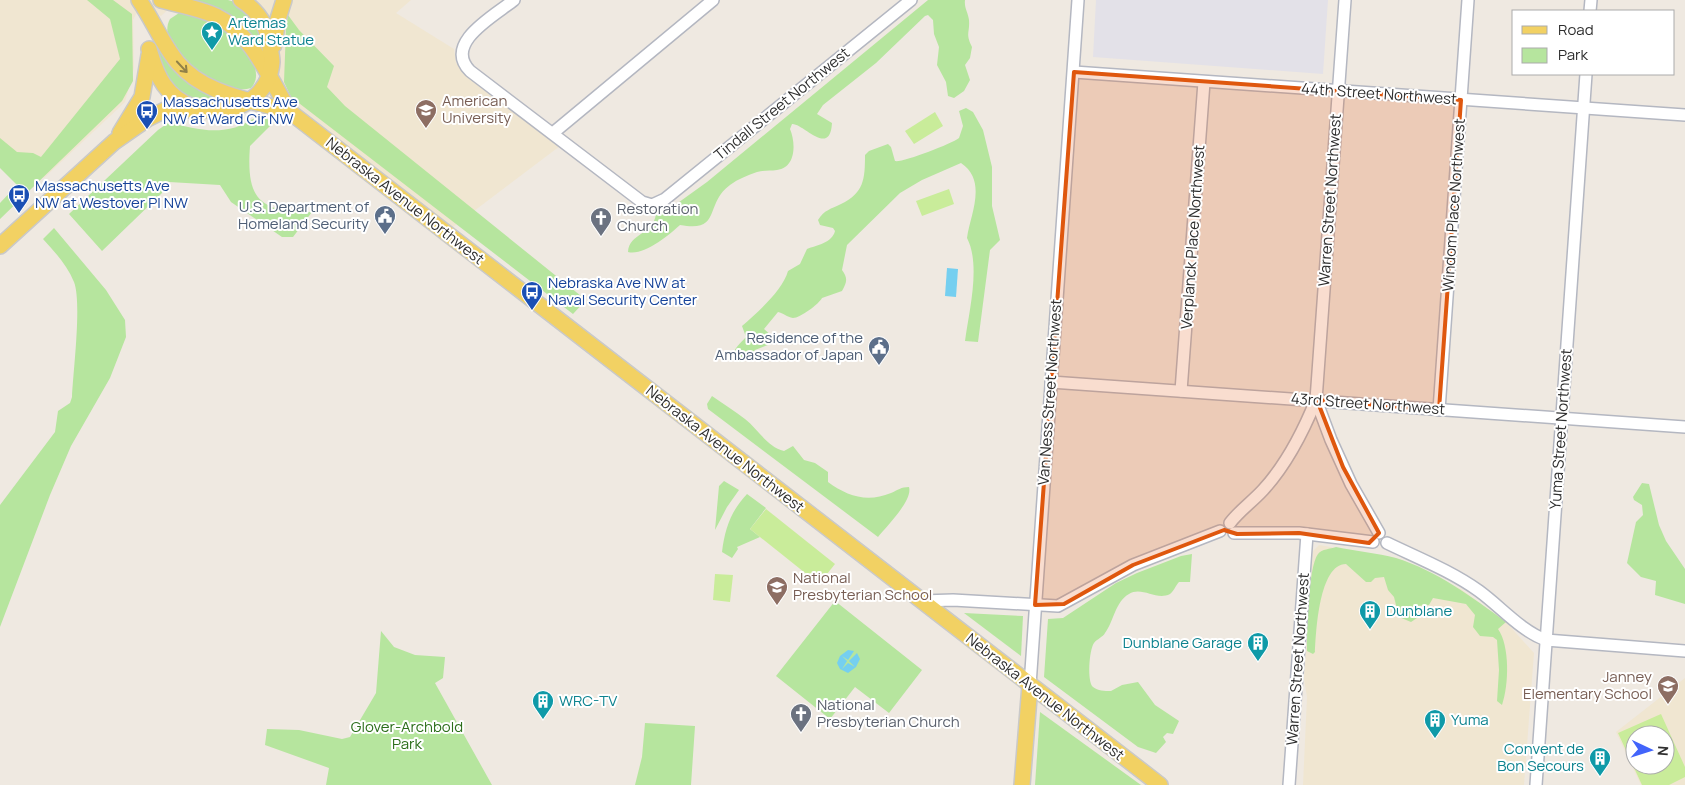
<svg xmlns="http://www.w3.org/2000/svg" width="1685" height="785" viewBox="0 0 1685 785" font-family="Manrope,sans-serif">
  <rect width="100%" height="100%" fill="#efe9e1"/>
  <!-- industrial -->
  <polygon fill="#e3e1e8" points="1096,0 1328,0 1323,74 1093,57"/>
  <!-- education -->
  <g fill="#f0e6d1" fill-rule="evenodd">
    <polygon points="0,0 178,0 161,16 147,6 136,14 133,20 134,68 125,102 44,178 0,145"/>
    <polygon points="241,0 411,0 396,13 454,49 456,63 560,146 445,233 259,91 268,76"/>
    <polygon points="1319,545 1396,558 1425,570 1462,590 1506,622 1534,653 1524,785 1303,785 1307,697 1304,679 1313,551"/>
    <path d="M1685,678V785H1641L1616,732ZM1635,735H1665V765H1635Z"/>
  </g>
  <!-- green -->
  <g fill="#b6e59e">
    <polygon points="87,0 113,0 132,14 133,81 122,101 0,219 0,203 17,185 0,168 0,138 17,152 33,153 41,157 120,59 110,19"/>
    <path d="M196,0C206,0 219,0 228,0C249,4 266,33 263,52L192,2Z"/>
    <path d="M928,0H965C964,8 968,12 969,20C970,33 965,33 972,47L970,58L965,65L970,80L964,91L954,98L948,96L946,82L937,65L939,47L934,34L933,20L928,15L925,16L876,63L823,105L817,114L832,123C830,158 803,123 792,124L790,129C796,143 796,168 777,170C770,171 764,170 757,172C748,175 738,179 730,185C704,204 722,233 680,225C669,235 644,256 628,252C629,233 653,235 656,214L675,205L707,182Z"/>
    <path d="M179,13C192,14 205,17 217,23C234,32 269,69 251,88C221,98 153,49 170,19Z"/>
    <polygon points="288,15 299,30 334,66 327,87 345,106 586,300 573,314 291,97 284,82 286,28"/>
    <path d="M160,50L231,100C214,110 182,100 170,85C163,76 159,62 158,51Z"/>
    <path d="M966,108L973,112L983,130L992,167V206L1000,240L990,250L978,342L965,341C969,311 981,265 967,238C970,215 988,181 961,163L922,180L900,193L847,245L842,270C848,278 847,282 842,291L822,298C819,304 800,318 793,318C787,317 783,313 778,312L764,329L774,338L773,343L755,350L743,362L734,361C731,350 739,345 746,337L742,326C757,313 783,290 788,271L800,264L807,249C817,245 832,243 835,231L833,228L820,225L818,220C824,210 831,209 841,204C864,193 865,179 865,155L869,151L888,144L891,147L895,161C902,163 951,144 959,138L963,126L959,111Z"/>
    <path d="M258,117L275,121L250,146C246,199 259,212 312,212L293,237H282L231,202L220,185L169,182V188H162V193L102,251L69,214L158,130L168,123C191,127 210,134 233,128C242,126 249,120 258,117Z"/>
    <path d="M54,228L106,290L125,320L126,337L110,378L71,446L50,495L0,627V505L55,432L58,411L70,403L72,397C73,372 82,303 74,282C67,265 55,252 43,239Z"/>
    <path d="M712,396C723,404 735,411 745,419C758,429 767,447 784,451L793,446L804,460L815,463L828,472V482C847,496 867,503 891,493C898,490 901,487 909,487C913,500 887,526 878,537L708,409L707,404Z"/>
    <polygon points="724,481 739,490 727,507 715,530 719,486"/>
    <polygon points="1642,483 1649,484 1659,525 1666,541 1685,569 1685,604 1655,595 1656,581 1641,577 1627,563 1636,522 1643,515 1642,505 1634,500 1633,497"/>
    <path d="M747,494L766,508L750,529L760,537L737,547L738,549L732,558L722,552C725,528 731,511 747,494Z"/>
    <path d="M1336,547C1356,551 1377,553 1396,558C1437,571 1472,597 1506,622L1498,629C1510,646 1509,685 1502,705L1497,701L1499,670L1497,640L1493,637L1480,636L1473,627L1475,615L1466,604L1433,598L1429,605L1417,606V618L1411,622L1399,617L1394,597L1388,590L1384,577L1375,578L1371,582H1366L1346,564C1319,564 1316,632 1315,652L1313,654L1307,651C1307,634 1308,567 1318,554C1322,549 1330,549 1336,547Z"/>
    <path d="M1192,554L1190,582H1179C1176,585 1174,591 1170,594C1156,601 1142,586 1129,594C1115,602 1114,621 1105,633C1103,637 1097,639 1094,643C1089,650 1087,682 1093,687C1098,691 1104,691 1111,691L1122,685L1138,682L1155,705L1179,721L1173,734L1167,733L1163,737L1166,742L1156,753L1138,747L1044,677L1048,619L1063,618L1116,583L1137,573L1181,556Z"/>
    <polygon points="835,601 922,670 889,713 855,687 830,719 776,676"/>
    <polygon points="964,613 1023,616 1021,656"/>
    <polygon points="381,631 394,647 415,655 445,657 443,678 435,683 492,785 326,785 329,768 265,745 267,729 299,730 342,739 350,737 376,693"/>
    <polygon points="1040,712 1141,785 1035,785"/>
    <polygon points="645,723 695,726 691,785 635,785 642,757"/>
  </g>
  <!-- pitch -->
  <g fill="#c9ec9a" fill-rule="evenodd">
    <polygon points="935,112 943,126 914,144 905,131"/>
    <polygon points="949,189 954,204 922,216 916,201"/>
    <polygon points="766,509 835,564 819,584 750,529"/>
    <polygon points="715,574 733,575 730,602 713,600"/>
    <path d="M1661,714L1685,767V777L1669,785H1642L1618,733ZM1635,735H1665V765H1635Z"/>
  </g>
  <!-- water -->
  <g fill="#75cff0">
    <polygon points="947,268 958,269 956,297 945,296"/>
    <polygon points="848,650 854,651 848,660 842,656 847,661 842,669 848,663 855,667 849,661 857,653 860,659 856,667 848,673 840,669 837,663 840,656"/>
  </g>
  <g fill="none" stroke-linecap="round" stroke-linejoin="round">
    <!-- minor casing -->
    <g stroke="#b4b7c1" stroke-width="14">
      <g id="minor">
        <path d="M514,0C494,16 443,43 470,71L642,202L652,205L665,199L911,0"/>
        <polyline points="1590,11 1591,0"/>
        <polyline points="1074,72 1685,115"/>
        <polyline points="553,133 713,0"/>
        <polyline points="1051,382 1685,427"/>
        <polyline points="1181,391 1204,82"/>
        <polyline points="1316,400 1331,440 1351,484 1379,533"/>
        <polyline points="1439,410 1468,0"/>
        <path d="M1230,523C1239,511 1252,502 1263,490C1286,465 1303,432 1316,400L1345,0"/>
        <polyline points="1234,533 1299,533 1373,542"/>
        <path d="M1387,543C1418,558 1451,571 1479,591C1501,607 1521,631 1546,640L1685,651"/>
        <polyline points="922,601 953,600 1058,606 1133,565 1220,531"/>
        <polyline points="1030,685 1078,0"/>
        <polyline points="1289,785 1307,534"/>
        <polyline points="1536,785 1586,74"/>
      </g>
    </g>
    <!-- major casing -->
    <g stroke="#c9c9c9" stroke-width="18">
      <g id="major">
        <path d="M139,0C153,20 162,44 178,63C205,95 252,100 290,112"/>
        <path d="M161,0C179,5 199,8 216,16C252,33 270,80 290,112L1160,785"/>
        <polyline points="274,45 278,19 284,0"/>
        <path d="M149,49C153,62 156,74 164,85C194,128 268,115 272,62C272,56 270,49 269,43C267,25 257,10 241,0"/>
        <polyline points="120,133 142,97 149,55"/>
        <polyline points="0,246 114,142 147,119 167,109 192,110"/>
        <polyline points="1022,785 1030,685"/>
      </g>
    </g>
    <!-- minor -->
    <use href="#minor" stroke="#fff" stroke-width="11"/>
    <!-- major -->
    <use href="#major" stroke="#f2d163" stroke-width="15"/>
  </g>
  <!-- one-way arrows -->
  <defs><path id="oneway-shaft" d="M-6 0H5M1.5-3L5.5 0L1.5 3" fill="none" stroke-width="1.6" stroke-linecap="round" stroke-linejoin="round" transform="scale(1.25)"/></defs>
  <use stroke="#908048" href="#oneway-shaft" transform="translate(182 67) rotate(47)"/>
  <!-- marked area -->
  <path fill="#df570e" fill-opacity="0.2" stroke="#df570e" stroke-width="4" stroke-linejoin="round" d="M1074,72L1461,100L1439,410L1317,400L1343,467L1379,533L1369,543L1299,533L1237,534L1224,530L1133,565L1064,604L1035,605Z"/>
  <!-- icons -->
  <defs>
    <g id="sight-pin" transform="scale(1.125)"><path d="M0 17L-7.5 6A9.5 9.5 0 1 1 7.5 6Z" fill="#0f9aa8" stroke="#fff"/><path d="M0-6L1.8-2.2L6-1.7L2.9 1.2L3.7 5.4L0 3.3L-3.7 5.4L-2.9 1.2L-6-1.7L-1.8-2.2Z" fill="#fff"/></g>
    <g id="university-pin" transform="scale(1.125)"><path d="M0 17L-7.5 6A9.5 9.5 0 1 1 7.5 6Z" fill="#8d6e63" stroke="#fff"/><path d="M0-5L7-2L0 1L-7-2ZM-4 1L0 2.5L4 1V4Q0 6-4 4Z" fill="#fff"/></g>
    <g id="bus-pin" transform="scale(1.125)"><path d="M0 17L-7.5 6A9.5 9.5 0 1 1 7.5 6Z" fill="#1a4fb4" stroke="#fff"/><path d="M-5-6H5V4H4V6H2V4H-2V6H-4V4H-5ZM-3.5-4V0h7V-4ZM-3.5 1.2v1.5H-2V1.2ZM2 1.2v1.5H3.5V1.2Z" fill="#fff"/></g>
    <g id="civic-pin" transform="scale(1.125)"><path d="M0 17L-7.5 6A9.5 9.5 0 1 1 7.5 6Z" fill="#5c6f8a" stroke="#fff"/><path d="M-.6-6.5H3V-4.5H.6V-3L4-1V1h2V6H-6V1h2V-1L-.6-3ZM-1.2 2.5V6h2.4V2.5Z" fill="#fff"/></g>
    <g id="church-pin" transform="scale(1.125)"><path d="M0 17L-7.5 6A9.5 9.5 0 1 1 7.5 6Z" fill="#6b7280" stroke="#fff"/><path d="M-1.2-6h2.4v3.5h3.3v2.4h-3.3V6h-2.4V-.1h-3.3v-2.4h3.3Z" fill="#fff"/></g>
    <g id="school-pin" transform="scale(1.125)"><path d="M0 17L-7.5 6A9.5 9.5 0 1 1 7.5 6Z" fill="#8d6e63" stroke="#fff"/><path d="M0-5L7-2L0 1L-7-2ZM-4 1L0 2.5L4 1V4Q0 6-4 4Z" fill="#fff"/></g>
    <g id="building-pin" transform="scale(1.125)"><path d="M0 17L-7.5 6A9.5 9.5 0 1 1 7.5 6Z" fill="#0f9aa8" stroke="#fff"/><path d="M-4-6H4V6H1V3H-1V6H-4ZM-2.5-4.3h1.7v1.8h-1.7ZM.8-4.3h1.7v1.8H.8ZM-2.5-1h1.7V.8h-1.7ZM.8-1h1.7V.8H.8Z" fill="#fff"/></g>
  </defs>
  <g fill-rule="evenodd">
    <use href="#sight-pin" x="212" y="32"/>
    <use href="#university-pin" x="426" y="110"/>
    <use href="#bus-pin" x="147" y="111"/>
    <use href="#bus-pin" x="19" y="195"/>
    <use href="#civic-pin" x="385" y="216"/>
    <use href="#church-pin" x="601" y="218"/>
    <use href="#bus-pin" x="532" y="292"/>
    <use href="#civic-pin" x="879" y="347"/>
    <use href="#school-pin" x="777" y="587"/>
    <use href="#building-pin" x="1370" y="611"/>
    <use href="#building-pin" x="1258" y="643"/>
    <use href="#school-pin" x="1668" y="686"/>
    <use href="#building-pin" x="543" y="701"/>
    <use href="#church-pin" x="801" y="714"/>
    <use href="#building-pin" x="1435" y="720"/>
    <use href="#building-pin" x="1600" y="758"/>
  </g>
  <g text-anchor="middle" stroke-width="4" stroke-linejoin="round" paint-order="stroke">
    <!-- culture labels -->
    <g font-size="15" fill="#0d838f" stroke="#fff" text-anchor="start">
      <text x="228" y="28">Artemas<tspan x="228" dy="17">Ward Statue</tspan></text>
      <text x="1386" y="616">Dunblane</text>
      <text x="1242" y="648" text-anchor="end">Dunblane Garage</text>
      <text x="559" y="706">WRC-TV</text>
      <text x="1451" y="725">Yuma</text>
      <text x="1584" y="754" text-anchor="end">Convent de<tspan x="1584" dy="17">Bon Secours</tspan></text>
    </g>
    <!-- street labels -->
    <g font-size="15" fill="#2e2e2e" stroke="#fff">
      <text transform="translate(1379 94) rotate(4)" y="5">44th Street Northwest</text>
      <text transform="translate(782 104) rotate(-39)" y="5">Tindall Street Northwest</text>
      <text transform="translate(1330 200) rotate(-86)" y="5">Warren Street Northwest</text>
      <text transform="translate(405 201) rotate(38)" y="5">Nebraska Avenue Northwest</text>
      <text transform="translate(1454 205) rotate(-86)" y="5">Windom Place Northwest</text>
      <text transform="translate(1193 237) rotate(-86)" y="5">Verplanck Place Northwest</text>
      <text transform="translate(1050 392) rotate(-86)" y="5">Van Ness Street Northwest</text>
      <text transform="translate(1368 404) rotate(4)" y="5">43rd Street Northwest</text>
      <text transform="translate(1561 429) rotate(-86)" y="5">Yuma Street Northwest</text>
      <text transform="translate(725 449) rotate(38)" y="5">Nebraska Avenue Northwest</text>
      <text transform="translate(1298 659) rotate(-86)" y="5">Warren Street Northwest</text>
      <text transform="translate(1045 697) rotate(38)" y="5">Nebraska Avenue Northwest</text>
    </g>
    <!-- education labels -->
    <g font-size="15" fill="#785e54" stroke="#fff" text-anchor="start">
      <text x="442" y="106">American<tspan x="442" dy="17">University</tspan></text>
      <text x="793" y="583">National<tspan x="793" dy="17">Presbyterian School</tspan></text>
      <text x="1652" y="682" text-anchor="end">Janney<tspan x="1652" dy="17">Elementary School</tspan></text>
    </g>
    <!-- transit labels -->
    <g font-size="15" fill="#164399" stroke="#fff" text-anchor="start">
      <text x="163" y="107">Massachusetts Ave<tspan x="163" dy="17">NW at Ward Cir NW</tspan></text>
      <text x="35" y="191">Massachusetts Ave<tspan x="35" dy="17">NW at Westover Pl NW</tspan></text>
      <text x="548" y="288">Nebraska Ave NW at<tspan x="548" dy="17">Naval Security Center</tspan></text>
    </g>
    <!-- service labels -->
    <g font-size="15" fill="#4e5e75" stroke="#fff" text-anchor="end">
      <text x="369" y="212">U.S. Department of<tspan x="369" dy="17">Homeland Security</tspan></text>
      <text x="863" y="343">Residence of the<tspan x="863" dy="17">Ambassador of Japan</tspan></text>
    </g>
    <!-- worship labels -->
    <g font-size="15" fill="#5b616d" stroke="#fff" text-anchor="start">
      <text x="617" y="214">Restoration<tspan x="617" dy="17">Church</tspan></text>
      <text x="817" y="710">National<tspan x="817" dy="17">Presbyterian Church</tspan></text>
    </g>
    <!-- park labels -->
    <g font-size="15" fill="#2c6e1b" stroke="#fff">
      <text x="407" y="732">Glover-Archbold<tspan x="407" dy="17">Park</tspan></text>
    </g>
  </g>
  <!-- legend -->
  <rect x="1512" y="10" width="162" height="65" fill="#ffffff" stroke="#ababab"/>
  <rect x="1522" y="26" width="25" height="8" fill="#f2d163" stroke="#ababab"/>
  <text x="1558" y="35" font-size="15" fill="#2e2e2e">Road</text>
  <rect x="1522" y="48" width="25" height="15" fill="#b6e59e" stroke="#ababab"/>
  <text x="1558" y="60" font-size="15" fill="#2e2e2e">Park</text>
  <!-- north arrow -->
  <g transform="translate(1650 750) rotate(94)"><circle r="24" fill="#ffffff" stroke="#ababab"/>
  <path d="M0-4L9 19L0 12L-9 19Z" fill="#4264fb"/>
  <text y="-8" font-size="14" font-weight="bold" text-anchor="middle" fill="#2e2e2e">N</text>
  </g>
</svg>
